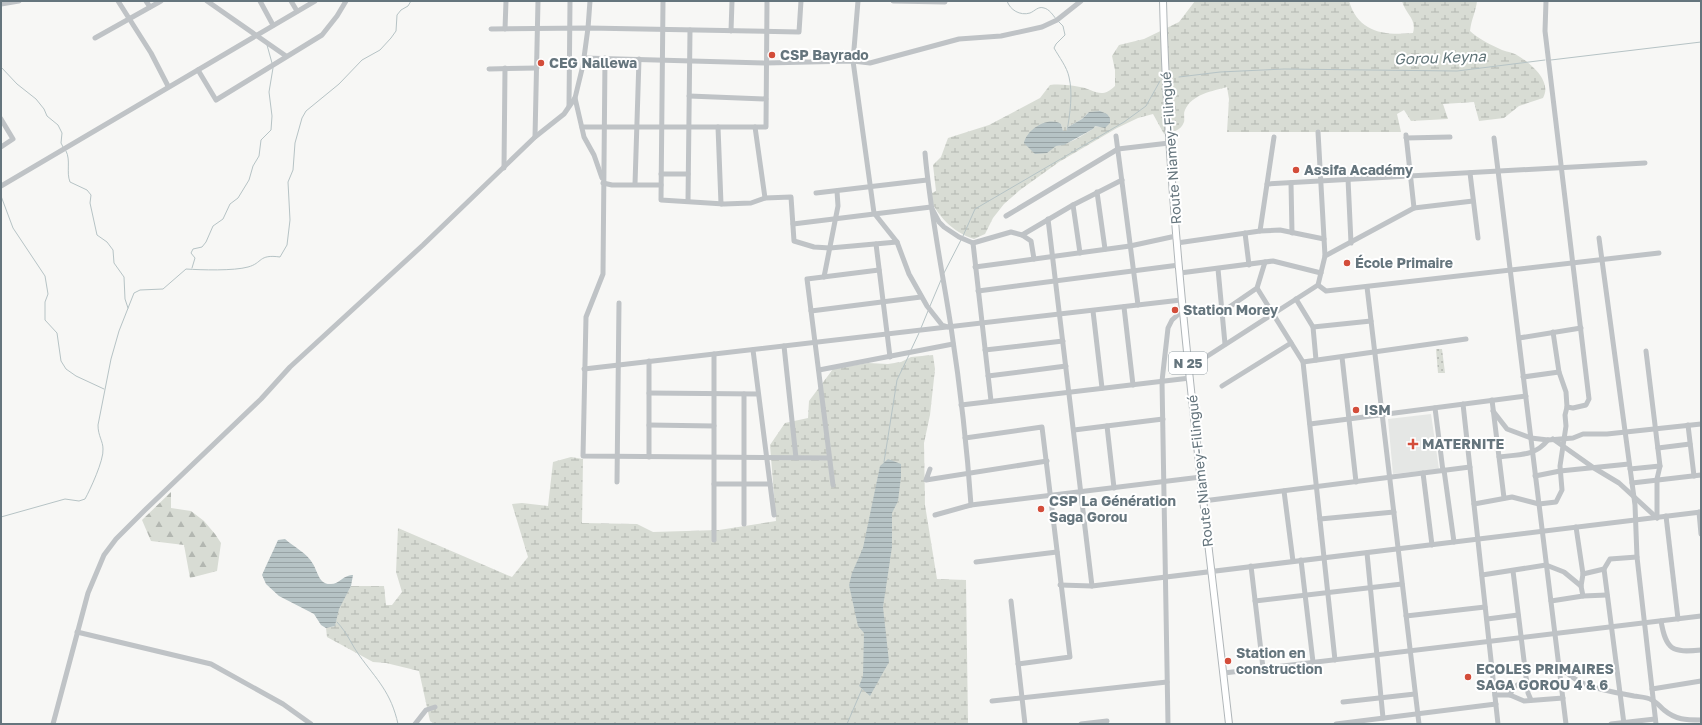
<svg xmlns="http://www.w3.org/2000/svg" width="1702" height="725" viewBox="0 0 1702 725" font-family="'Golos Text',sans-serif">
  <defs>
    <pattern id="grass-dots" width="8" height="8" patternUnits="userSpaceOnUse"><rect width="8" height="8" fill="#d8dcd4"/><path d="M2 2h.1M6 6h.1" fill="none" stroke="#b3b7b1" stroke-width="1.8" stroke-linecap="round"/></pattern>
    <pattern id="forest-firs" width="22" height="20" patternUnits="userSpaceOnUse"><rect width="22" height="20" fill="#d8dcd4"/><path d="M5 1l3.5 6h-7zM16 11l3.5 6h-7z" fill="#b3b7b1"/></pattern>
    <pattern id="wetland-marsh" width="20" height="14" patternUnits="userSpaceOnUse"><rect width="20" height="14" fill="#d8dcd4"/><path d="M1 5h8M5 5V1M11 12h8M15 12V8" fill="none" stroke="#b3b7b1"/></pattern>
    <pattern id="water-rules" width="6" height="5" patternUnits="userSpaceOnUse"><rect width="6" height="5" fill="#b6c3c5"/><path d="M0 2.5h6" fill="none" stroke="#98a3a5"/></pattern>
  </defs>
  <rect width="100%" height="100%" fill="#f7f7f5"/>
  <!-- built -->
  <polygon fill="#e5e7e5" points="1431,414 1439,469 1393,474 1388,419"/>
  <!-- grass -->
  <polygon fill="url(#grass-dots)" points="1436,349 1442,349 1445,373 1438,373"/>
  <!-- forest -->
  <polygon fill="url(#forest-firs)" points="171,492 171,508 191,511 204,521 215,534 221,543 217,571 190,578 184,545 151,541 142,520"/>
  <!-- wetland -->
  <g fill="url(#wetland-marsh)" fill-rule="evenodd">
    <path d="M1195,1H1349C1358,32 1384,36 1413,33C1417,19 1406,15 1402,1H1477C1476,11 1471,20 1470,31C1479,39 1491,45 1502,50C1508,52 1515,53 1520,57C1533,65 1552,82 1543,98L1519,106L1504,118L1479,121L1474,102L1443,104L1448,119L1411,121L1404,110L1397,114L1401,132H1227L1229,99L1227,87C1213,91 1192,94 1185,110C1183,114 1185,119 1184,122C1181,131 1172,132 1164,134L1153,114L1138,118L1117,128L1059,162L1020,190L1004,204L993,218L985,234L974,239C952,232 937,215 928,195L936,191L933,165L941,157L948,138L989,125L1040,98L1050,85C1059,84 1071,85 1080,87C1094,89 1101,100 1115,86V70L1112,56L1119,45L1144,39L1179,22ZM1089,112H1093L1100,127L1094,126L1093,129C1081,136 1070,144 1056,146L1051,122L1061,124L1063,131H1067L1068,127L1082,119Z"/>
    <polygon points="933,355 935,369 930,415 924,443 925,505 937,579 966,580 968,724 434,724 430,721 419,671 386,663 373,662 327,637 326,628 335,626 338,609 351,586 384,586 386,605 392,605 402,592 396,572 398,528 512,577 528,557 512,504 522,503 548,506 553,462 571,457 583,459 582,523 637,524 653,532 719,530 776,521 770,445 785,423 808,418 809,401 833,369 868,363 888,364 901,362 911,357"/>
  </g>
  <!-- water -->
  <g fill="url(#water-rules)">
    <path d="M1100,111L1107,114L1110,118V123L1105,128L1095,126L1093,129L1064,145L1056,146L1047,153L1035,154L1024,143C1027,129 1048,116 1061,124L1063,131H1067L1068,127L1082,119L1089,112Z"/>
    <polygon points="888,459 901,464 901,477 898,501 892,513 892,547 883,607 889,662 870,696 859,686 863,676 864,633 858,626 849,585 852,573 863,548 880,466"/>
    <path d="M285,539C294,547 307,553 313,564C318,572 319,585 331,584C339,584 345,574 353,575L351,586L339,609L335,626L326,628L321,625L314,614L279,596L266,584L262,575C267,563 273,552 278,540Z"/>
  </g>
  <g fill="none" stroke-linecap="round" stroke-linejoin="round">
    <!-- stream -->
    <g stroke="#b6c3c5" stroke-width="1">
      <path d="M1007,1C1010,10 1020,16 1030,13C1035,11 1038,6 1044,8C1049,9 1053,15 1056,19"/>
      <path d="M1058,21L1063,26L1065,35L1056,44L1054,48C1059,57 1067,67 1069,77C1073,93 1070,114 1067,131"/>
      <polyline points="267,45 272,63"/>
      <polyline points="1551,60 1701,42"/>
      <polyline points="1,67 17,84 36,99 44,109 47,116 58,125 62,133 61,143 63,147"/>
      <polyline points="1179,77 1220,72 1284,69 1457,71 1545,60"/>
      <path d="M66,151C71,160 66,172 70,182L87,190L91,195L90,203L97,235L107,242L113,250L114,263L124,277L125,299L128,308"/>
      <polyline points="1,196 13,228 45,276 48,294 45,302 45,320 57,333 61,361 66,369 76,376 104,389"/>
      <polyline points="963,236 975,209 1124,122 1146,106 1160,81"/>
      <polyline points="192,268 195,258 191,253 193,249 202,247 206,242 213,226 223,219 230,204 238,198 249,180 253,166 259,156 261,140 271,130 272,116 269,92 273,68"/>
      <polyline points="944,273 961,240"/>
      <polyline points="930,306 941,280"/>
      <polyline points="921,328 928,311"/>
      <polyline points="911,350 919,333"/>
      <polyline points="884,462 897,380 909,355"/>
      <path d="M1,517L65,499L79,501L85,499C90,490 104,460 103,449C103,441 98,436 98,425L111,359L119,331L134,293L140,290L163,289L186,269C201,270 234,271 248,267C263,263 258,254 280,257L287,245L290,220L288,182L293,170L295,143L302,118L306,111L339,84L362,60L380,50L391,38L396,31L397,15L401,10L408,6L411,1"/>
      <path d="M337,622C348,634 350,642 359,655C377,680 391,692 398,724"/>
      <polyline points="847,724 862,689"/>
    </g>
    <!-- major casing -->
    <g stroke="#b0b6b9" stroke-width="8">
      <path id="major" d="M1163,1C1169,243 1202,484 1229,724"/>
    </g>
    <!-- minor -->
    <g stroke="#bfc3c6" stroke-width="5">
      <polyline points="118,1 151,53 168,86"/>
      <polyline points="146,1 150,7"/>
      <polyline points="207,1 286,56"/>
      <polyline points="260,1 273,25"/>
      <polyline points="291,1 297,11"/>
      <polyline points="663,1 661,200 724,204 751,203 765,198 791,197 794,241 814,247 830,248 897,242"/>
      <polyline points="858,1 853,61 874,213 897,242 909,274 927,306 942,325 948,327"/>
      <polyline points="893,1 945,2"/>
      <polyline points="1546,1 1545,31 1589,399 1586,405 1573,408 1567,407"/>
      <polyline points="1,4 19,1"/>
      <polyline points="491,29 588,28 799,32 801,1"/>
      <polyline points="505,29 506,1"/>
      <polyline points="731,31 732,1"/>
      <polyline points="95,38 161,1"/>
      <polyline points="584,58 766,63 853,61 870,63 959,39 1001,36 1042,27 1057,20 1081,1"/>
      <polyline points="605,58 603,274 586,317 583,456 829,458"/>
      <polyline points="489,69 537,68"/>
      <polyline points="198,70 216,100 322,35 337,16 346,1"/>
      <polyline points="689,96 766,99"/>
      <polyline points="575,98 584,137 594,155 602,178"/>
      <polyline points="569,106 570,1"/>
      <polyline points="1,119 13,139 1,147"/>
      <polyline points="582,127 766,127 767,1"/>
      <polyline points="718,127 721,204"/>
      <polyline points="755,127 765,198"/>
      <polyline points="1318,132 1325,256"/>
      <polyline points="1406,135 1414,208"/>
      <polyline points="1116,136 1138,305"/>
      <polyline points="535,137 538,1"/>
      <polyline points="1406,138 1450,137"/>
      <polyline points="1494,138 1566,724"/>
      <path d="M925,153C930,211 942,269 951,327C960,386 967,446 971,505"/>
      <polyline points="504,168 505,68"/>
      <polyline points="1470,173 1478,238"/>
      <polyline points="661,174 688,174"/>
      <polyline points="1348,179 1351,243"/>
      <polyline points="603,183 612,185 661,185"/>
      <polyline points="1291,183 1292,233"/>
      <polyline points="635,184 639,59"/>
      <polyline points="1267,184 1645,163"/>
      <polyline points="1,186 315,1"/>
      <polyline points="1097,192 1105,249"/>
      <polyline points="816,193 927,180"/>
      <polyline points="688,201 690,30"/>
      <polyline points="1073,205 1080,253"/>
      <polyline points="1006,216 1118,149 1169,143"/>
      <polyline points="1048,219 1092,586"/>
      <polyline points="793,224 931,207 939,222 944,227 959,237 973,243 1011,232 1022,235 1073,205 1122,180"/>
      <polyline points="1260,231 1274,137"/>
      <polyline points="1245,233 1249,265"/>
      <polyline points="1022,235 1031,241 1034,259"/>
      <polyline points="1599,238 1635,505 1637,557 1656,724"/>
      <polyline points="973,243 991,401"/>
      <polyline points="1177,243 1260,231 1280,230 1324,239"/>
      <polyline points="876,244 890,357"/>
      <polyline points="975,267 1130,246 1176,236"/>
      <polyline points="1218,269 1225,344"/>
      <polyline points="1180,273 1273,261 1321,273"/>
      <polyline points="824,277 838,206 837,191"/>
      <polyline points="1318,285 1326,291 1659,253"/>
      <polyline points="1367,287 1419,724"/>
      <polyline points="1257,288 1303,362 1335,660"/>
      <polyline points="978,291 1179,265"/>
      <polyline points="1296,299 1313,327 1316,360"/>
      <polyline points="1124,307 1133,385"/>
      <polyline points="811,311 921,297"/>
      <polyline points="1093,311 1102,388"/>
      <polyline points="1222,312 1257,288 1265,262"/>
      <polyline points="1313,327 1371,321"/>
      <polyline points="1519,338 1581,328"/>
      <polyline points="784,346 796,458"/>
      <polyline points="753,350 774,515"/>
      <polyline points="985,350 1063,341"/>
      <polyline points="1646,351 1660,466 1657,479 1657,518"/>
      <polyline points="1342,357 1356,482"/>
      <polyline points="1188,360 1206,357 1318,285 1325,256 1414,208 1473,201"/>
      <polyline points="649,361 649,457"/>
      <polyline points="1303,362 1466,339"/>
      <polyline points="584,369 1181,300"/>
      <polyline points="819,370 953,344"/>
      <polyline points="988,376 1066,366"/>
      <polyline points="1523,377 1559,372"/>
      <polyline points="1222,386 1291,343"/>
      <polyline points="649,393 758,394"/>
      <polyline points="744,394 744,524"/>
      <polyline points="1492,400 1504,498"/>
      <polyline points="1463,404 1498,724"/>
      <polyline points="961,405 1190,378"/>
      <polyline points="1435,408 1443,471"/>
      <polyline points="1493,411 1507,429 1531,438 1548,440 1573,438 1583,434 1607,434 1701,424"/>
      <polyline points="1310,424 1526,396"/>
      <polyline points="649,425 714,426"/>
      <polyline points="1688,425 1694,476"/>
      <polyline points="1107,426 1114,488"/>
      <polyline points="1074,430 1163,419"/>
      <polyline points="965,438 1042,427 1070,657 1018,664"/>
      <polyline points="1553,439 1594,468 1619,483 1657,518"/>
      <polyline points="1658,448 1690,444"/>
      <path d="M1499,457C1519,454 1534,457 1548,440"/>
      <polyline points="930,469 926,480 1047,461"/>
      <polyline points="1630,469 1660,466"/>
      <polyline points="1444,470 1454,542"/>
      <polyline points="1423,473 1432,545"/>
      <polyline points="1535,476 1560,471 1629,464"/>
      <polyline points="617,482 619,303"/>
      <polyline points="1632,483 1701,475"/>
      <polyline points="714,484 770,484"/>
      <polyline points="833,485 807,279 879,270"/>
      <polyline points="1284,491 1293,561"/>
      <polyline points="1203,501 1470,467"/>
      <polyline points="1474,504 1512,497 1539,504 1556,502 1562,490 1560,466 1566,426 1565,415 1567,407 1566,392 1559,372 1553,332"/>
      <polyline points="1699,512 1701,534"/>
      <polyline points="935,515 971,505 1201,477"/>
      <polyline points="1666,516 1678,619"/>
      <polyline points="1320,519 1394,512"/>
      <polyline points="1576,527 1583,574"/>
      <polyline points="714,540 714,354"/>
      <polyline points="1367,553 1383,718"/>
      <polyline points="1301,560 1313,662"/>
      <polyline points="976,562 1057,552"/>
      <polyline points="1251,566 1263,668"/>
      <polyline points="1604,569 1624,724"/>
      <polyline points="1513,571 1528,693 1531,700"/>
      <polyline points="1482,575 1546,565 1564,572 1581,586 1583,574 1604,569 1610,559 1637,557"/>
      <polyline points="1060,585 1092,586 1701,512"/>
      <polyline points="1581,586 1583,596 1607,595"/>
      <polyline points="1011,601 1025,724"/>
      <polyline points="1255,601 1402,584"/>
      <polyline points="1551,601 1583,596"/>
      <polyline points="1406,616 1485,607"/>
      <polyline points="1487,619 1518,615"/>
      <path d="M1661,621C1666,650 1672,653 1701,650"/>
      <polyline points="77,632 211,664 283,704 311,724"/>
      <path d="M1559,665C1577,688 1608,691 1634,696C1640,697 1647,697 1652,700C1657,702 1660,707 1664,710C1676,720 1686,720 1701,720"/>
      <polyline points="1224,673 1701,616"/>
      <polyline points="1652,689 1701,681"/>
      <polyline points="1495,695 1510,695 1524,701 1563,698"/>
      <polyline points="1510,695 1513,688 1526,679"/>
      <polyline points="992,701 1167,682"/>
      <polyline points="1343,702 1415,694"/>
      <polyline points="53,724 88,593 104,555 116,539 145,510 261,399 290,367 423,245 535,137 564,114 575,98 583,65 588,28 590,1"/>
      <polyline points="415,724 426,710 435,707"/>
      <polyline points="1081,724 1107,721"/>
      <polyline points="1168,724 1162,381 1168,328 1172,320 1182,311"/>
      <polyline points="1336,724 1496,704"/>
      <polyline points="1611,724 1655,719"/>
    </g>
    <!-- major -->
    <use href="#major" stroke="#fff" stroke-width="6"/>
  </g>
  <!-- markers -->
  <g fill="#d34d3a" stroke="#fff" stroke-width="1.5">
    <circle cx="772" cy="55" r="4"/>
    <circle cx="541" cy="63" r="4"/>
    <circle cx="1296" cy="170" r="4"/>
    <circle cx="1347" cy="263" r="4"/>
    <circle cx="1175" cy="310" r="4"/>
    <circle cx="1356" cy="410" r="4"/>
    <path d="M1411 438h4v4h4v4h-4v4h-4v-4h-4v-4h4z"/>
    <circle cx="1041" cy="509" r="4"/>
    <circle cx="1228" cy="661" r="4"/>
    <circle cx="1468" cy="677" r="4"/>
  </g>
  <g text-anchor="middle" stroke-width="4" stroke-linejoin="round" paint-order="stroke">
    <!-- shield labels -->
    <rect fill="#fff" stroke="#939ea4" stroke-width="1" x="1169" y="352" width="38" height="22" rx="3"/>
    <g font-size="13" font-weight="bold" fill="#65757d">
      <text x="1188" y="368">N 25</text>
    </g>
    <!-- poi labels -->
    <g font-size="14" font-weight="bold" fill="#65757d" stroke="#fff" text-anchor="start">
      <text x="780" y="60">CSP Bayrado</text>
      <text x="549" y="68">CEG Nallewa</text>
      <text x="1304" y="175">Assifa Académy</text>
      <text x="1355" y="268">École Primaire</text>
      <text x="1183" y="315">Station Morey</text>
      <text x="1364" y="415">ISM</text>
      <text x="1422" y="449">MATERNITE</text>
      <text x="1049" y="506">CSP La Génération<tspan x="1049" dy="16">Saga Gorou</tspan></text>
      <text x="1236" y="658">Station en<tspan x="1236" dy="16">construction</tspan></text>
      <text x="1476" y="674">ECOLES PRIMAIRES<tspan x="1476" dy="16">SAGA GOROU 4 &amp; 6</tspan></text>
    </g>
    <!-- street labels -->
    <g font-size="14" fill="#65757d" stroke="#fff">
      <text transform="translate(1171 148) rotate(-94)" y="5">Route Niamey-Filingué</text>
      <text transform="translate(1200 471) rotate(-96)" y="5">Route Niamey-Filingué</text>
    </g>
    <!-- water labels -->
    <g font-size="15" font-style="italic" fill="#607478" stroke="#fff">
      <text transform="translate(1440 58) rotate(-2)" y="5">Gorou Keyna</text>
    </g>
  </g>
  <!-- border -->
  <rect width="1702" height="725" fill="none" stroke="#65757d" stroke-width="4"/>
</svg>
